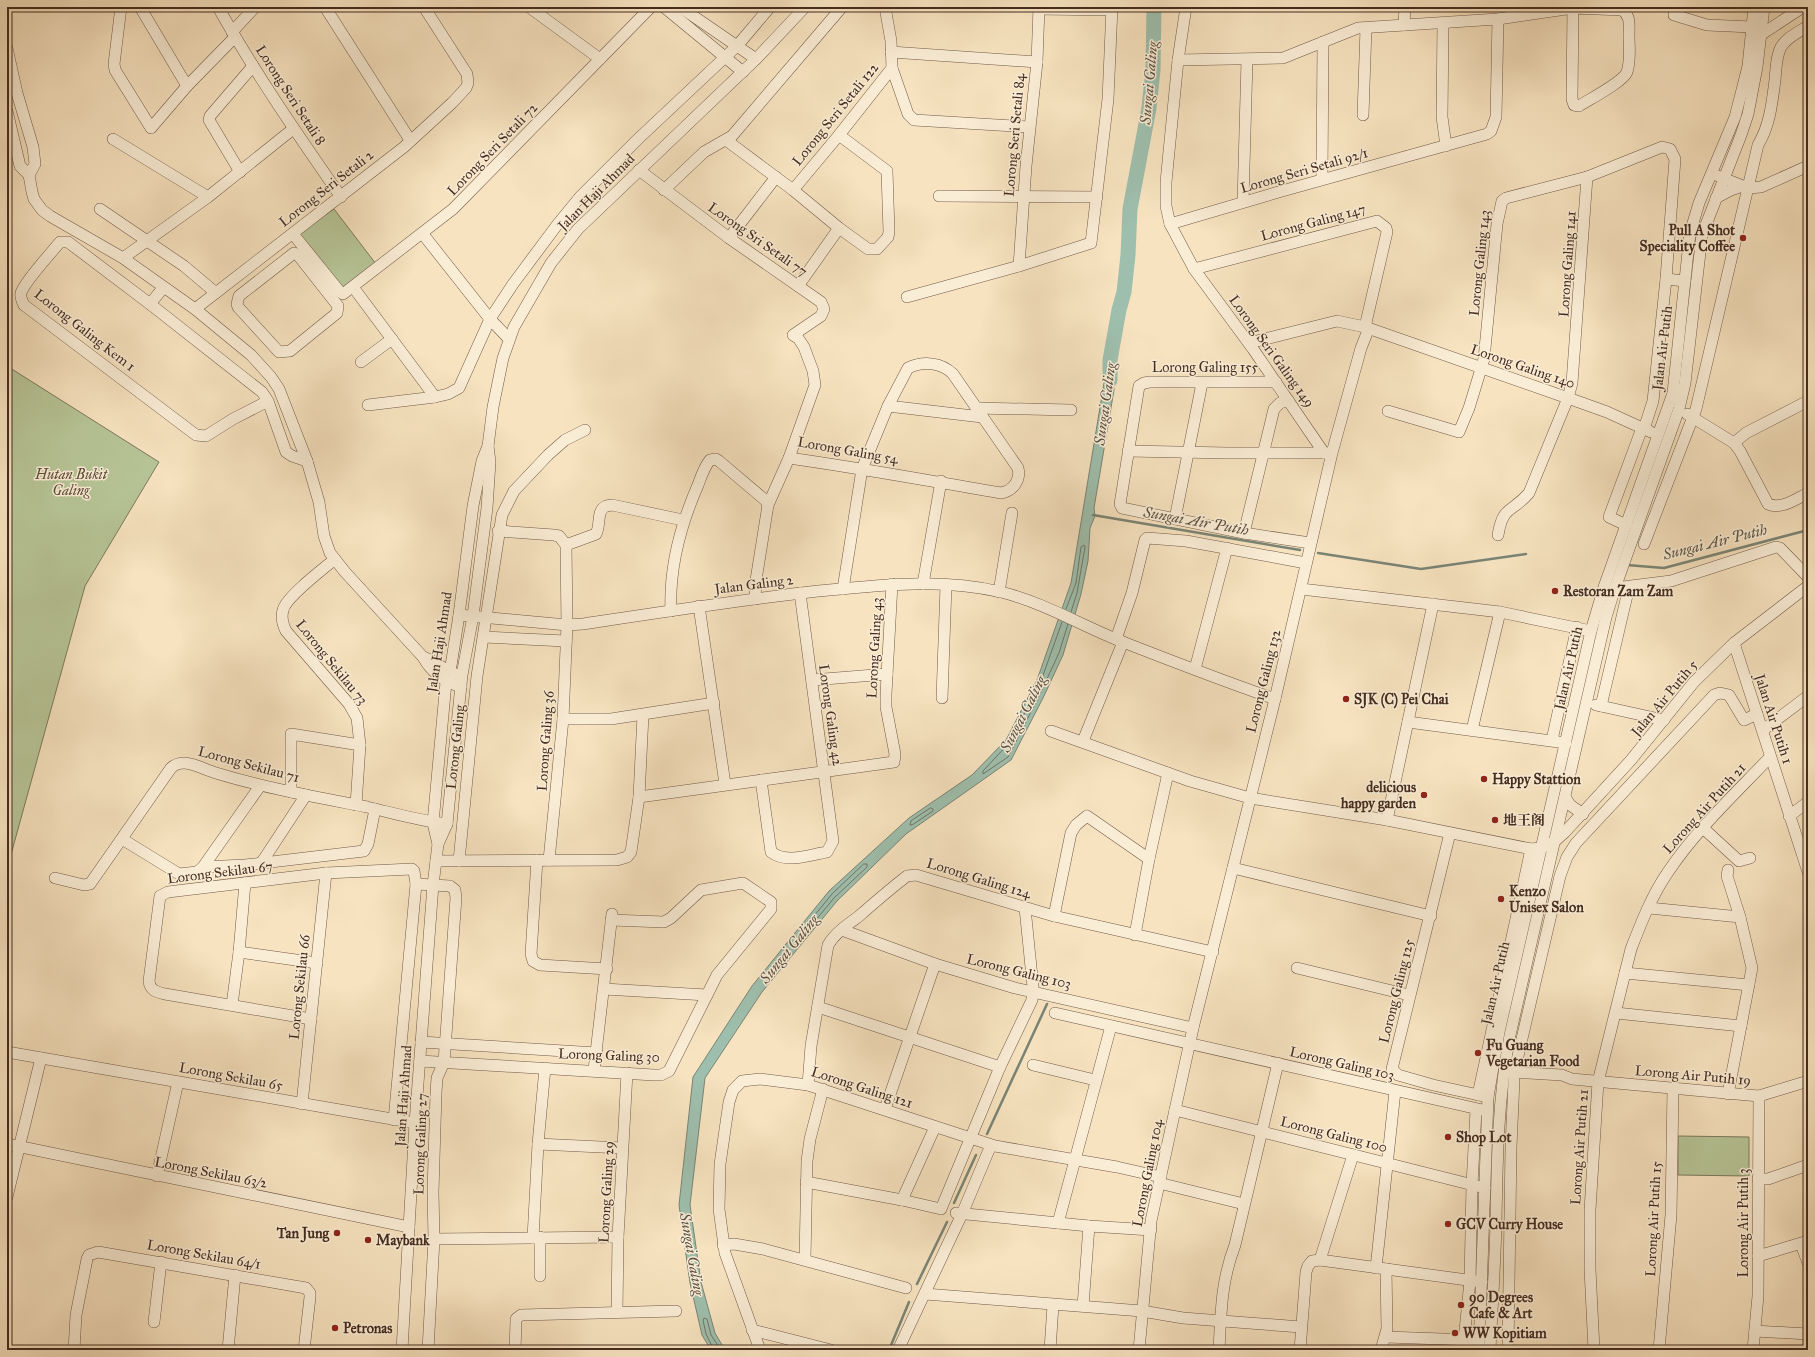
<svg xmlns="http://www.w3.org/2000/svg" width="1815" height="1357" viewBox="0 0 1815 1357" font-family="'IM FELL Great Primer','Noto Serif SC',serif">
  <rect width="100%" height="100%" fill="#f7e3c0"/>
  <filter id="stains"><feTurbulence type="fractalNoise" baseFrequency=".005" numOctaves="4"/><feColorMatrix values="0 0 0 0 .2 0 0 0 0 .09 0 0 0 0 .02 0 0 0 .5 -.17"/></filter>
  <radialGradient id="worn" r=".72"><stop offset=".6" stop-color="#630" stop-opacity="0"/><stop offset="1" stop-color="#630" stop-opacity=".3"/></radialGradient>
  <!-- green -->
  <g fill="#b7c597" stroke="#7e785c">
    <polygon points="334,209 376,264 341,291 294,236"/>
    <polygon points="7,366 159,462 85,586 7,869"/>
    <polygon points="1678,1136 1749,1137 1749,1176 1678,1175"/>
  </g>
  <!-- water -->
  <polygon fill="#9ebfad" stroke="#7a8475" points="1110,360 1114,390 1094,508 1095,516 1090,528 1088,561 1081,594 1063,655 1043,698 1011,760 906,834 837,901 762,992 705,1078 690,1205 701,1282 715,1333 725,1350 711,1350 702,1335 690,1283 679,1205 693,1077 752,986 829,891 909,818 972,775 1006,740 1037,680 1071,583 1104,383"/>
  <g fill="none" stroke-linecap="round" stroke-linejoin="round">
    <!-- shore -->
    <g stroke="#727666" stroke-width="1">
      <polyline points="1066,609 1076,583 1081,547 1084,545 1085,547 1077,593 1071,612"/>
      <polyline points="1062,622 1041,681 1010,742 983,771 983,774 1008,757 1039,696 1059,653 1068,624"/>
      <polygon points="931,808 933,809 933,811 912,825 910,825 911,821"/>
      <polygon points="864,864 867,864 867,867 834,898 800,939 797,940 797,937 832,894"/>
      <polyline points="714,1350 706,1334 703,1320 704,1318 707,1319 711,1335 721,1350"/>
    </g>
    <!-- stream -->
    <g stroke="#7a8475" stroke-width="2.5">
      <polyline points="1093,515 1300,550"/>
      <polyline points="1318,553 1421,569 1526,554"/>
      <polyline points="1627,565 1664,568 1808,530"/>
      <polyline points="987,1134 1047,1004"/>
      <polyline points="954,1203 976,1155"/>
      <polyline points="917,1284 947,1222"/>
      <polyline points="889,1350 909,1302"/>
    </g>
    <!-- river -->
    <polyline stroke="#9ebfad" stroke-width="15" points="1110,380 1110,360 1119,310 1124,292 1128,255 1130,209 1149,108 1153,70 1154,7"/>
    <!-- minor casing -->
    <g stroke="#725a48" stroke-width="12">
      <g id="minor">
        <polyline points="121,7 114,64 115,70 151,128 187,86 235,37"/>
        <polyline points="140,7 187,86"/>
        <path d="M218,7C255,73 298,135 341,197"/>
        <polyline points="325,7 410,140"/>
        <polyline points="529,7 600,59"/>
        <polyline points="664,7 743,72"/>
        <polyline points="680,7 756,59"/>
        <polyline points="1186,7 1178,60 1166,182 1166,206 1170,224 1194,269 1253,349 1324,453"/>
        <polyline points="1675,7 1674,15 1707,25 1752,27"/>
        <polyline points="1039,9 1112,10"/>
        <polyline points="1443,24 1442,117 1446,146"/>
        <polyline points="1404,25 1405,7"/>
        <polyline points="232,32 255,7"/>
        <polyline points="1762,34 1803,7"/>
        <path d="M7,48L17,93L33,147L35,164L29,175L32,192L34,199L42,210L50,216L123,258L195,309L251,355L271,377L279,389L307,461L319,502L324,536L330,553L345,572L423,657C431,672 445,682 461,687"/>
        <polyline points="891,52 1037,62"/>
        <path d="M1178,60L1283,58L1358,28L1498,19L1573,8L1622,10C1631,16 1629,25 1629,35C1629,47 1631,60 1627,72C1623,82 1590,99 1579,106L1574,105L1572,99L1573,8V7"/>
        <polyline points="892,68 908,114 914,120 1029,127"/>
        <polyline points="7,111 20,166 29,175"/>
        <polyline points="1363,115 1366,28"/>
        <polyline points="113,139 208,197"/>
        <polyline points="726,140 793,190 839,228 868,249 877,249 888,237 889,232 887,171 839,135"/>
        <polyline points="639,170 729,238 821,302 824,309 821,316 793,335 798,338 804,347 813,371 815,385 789,458 768,505 756,580 755,599"/>
        <polyline points="240,172 209,120 210,116 253,66"/>
        <polyline points="1718,176 1748,188 1761,187 1808,166"/>
        <polyline points="1322,179 1323,42"/>
        <polyline points="664,190 704,152 732,136 842,7"/>
        <polyline points="793,190 839,135 892,68 891,41 885,7"/>
        <polyline points="939,196 1097,197"/>
        <polyline points="1716,198 1731,190 1742,186"/>
        <polyline points="1243,202 1247,60"/>
        <polyline points="100,209 184,266 216,293"/>
        <polyline points="1170,224 1282,191 1487,134 1491,131 1496,117 1498,19"/>
        <polyline points="422,233 490,319 509,339"/>
        <polyline points="293,234 340,292 343,294 453,209 651,7"/>
        <polyline points="729,238 776,177"/>
        <polygon points="294,253 298,255 338,306 337,313 290,351 279,352 238,307 237,304 239,296"/>
        <polyline points="123,258 208,197 293,129"/>
        <polyline points="1019,266 1026,166 1037,62 1039,7"/>
        <polyline points="1194,269 1377,221 1386,228 1387,232 1365,327"/>
        <polyline points="1666,279 1685,281"/>
        <polyline points="798,286 839,228"/>
        <polyline points="353,287 435,397"/>
        <polyline points="907,297 1019,266 1091,243 1108,99 1112,7"/>
        <polyline points="150,304 163,288"/>
        <polyline points="195,309 404,147 452,103 466,88 468,83 467,74 424,7"/>
        <polyline points="1249,343 1337,321 1365,327 1568,398 1607,412 1651,432"/>
        <polyline points="361,362 392,339"/>
        <polyline points="1276,382 1150,382 1144,383 1139,386 1120,504 1122,508 1244,533 1310,543"/>
        <path d="M268,401L233,419L206,436L196,435L24,305C22,301 20,297 21,293C24,282 52,252 60,242H68L150,304L262,392L268,401L286,452L292,456L307,461"/>
        <polyline points="368,405 435,397 448,394 459,388 490,319 513,284 557,225 580,197 638,139 737,46 770,7"/>
        <polyline points="888,406 982,417"/>
        <polyline points="976,408 1071,410"/>
        <polyline points="1388,411 1459,432 1469,408 1484,359 1497,224 1502,201 1506,198 1587,177 1662,147 1670,149 1675,159 1666,279 1653,401 1644,429"/>
        <path d="M1687,414L1734,443L1740,451L1768,504C1781,510 1796,499 1808,493"/>
        <polyline points="1734,443 1746,433 1808,401"/>
        <polyline points="1128,451 1227,453 1330,453"/>
        <path d="M789,458C860,468 930,481 1001,493C1013,491 1021,480 1018,468L953,374C941,362 923,361 908,368L888,406L862,469L843,589"/>
        <polyline points="1175,519 1202,383"/>
        <polyline points="1626,525 1609,517 1642,428"/>
        <polyline points="498,531 554,535 559,536 566,545 567,625 563,719 549,860"/>
        <polyline points="1244,533 1274,409 1280,403 1288,400"/>
        <path d="M1498,535C1503,505 1512,513 1529,493L1568,398L1572,383L1587,177"/>
        <path d="M1644,544L1696,409L1758,145C1770,125 1772,103 1775,80C1776,69 1776,56 1781,47C1787,37 1799,32 1808,26"/>
        <path d="M566,545L596,534C601,525 596,511 606,506L612,505L683,520"/>
        <path d="M335,559C323,569 286,597 283,610C281,617 283,625 286,631L349,704L357,718L360,745L356,805"/>
        <polyline points="923,584 941,481"/>
        <polyline points="1615,588 1671,581 1776,547 1780,548 1808,577"/>
        <polyline points="1301,589 1500,612 1591,631"/>
        <polyline points="999,592 1012,513"/>
        <polyline points="699,606 725,784"/>
        <path d="M671,611C669,568 681,524 698,485C701,477 704,467 710,460L716,459L719,461L765,500L768,505"/>
        <path d="M459,615L567,625L583,624C662,612 740,600 818,591C879,585 940,578 1001,592C1045,603 1082,626 1123,642C1174,662 1224,681 1275,699"/>
        <polyline points="484,637 566,641"/>
        <polyline points="1116,639 1132,593 1145,540 1147,538 1186,541 1306,563"/>
        <polyline points="1734,643 1808,872"/>
        <path d="M423,657C437,661 444,671 456,674"/>
        <polyline points="1195,669 1227,548"/>
        <polyline points="812,680 887,674"/>
        <polyline points="942,698 946,585"/>
        <polyline points="1596,705 1664,720"/>
        <polyline points="1601,706 1629,587"/>
        <polyline points="563,719 611,719 714,703"/>
        <polyline points="1408,722 1566,743"/>
        <polyline points="1472,730 1500,612"/>
        <polyline points="1763,730 1808,696"/>
        <polyline points="1051,731 1190,781 1250,798 1387,820 1531,849 1541,848 1554,842 1565,832 1631,760 1694,682 1734,643 1808,586"/>
        <polyline points="1552,740 1577,627"/>
        <polyline points="1083,741 1123,642"/>
        <path d="M761,780L771,852C787,864 809,855 827,852L833,841L800,593"/>
        <polyline points="291,792 291,734 360,745"/>
        <polyline points="639,797 894,762 895,754 886,707 886,694 892,584"/>
        <polyline points="1565,797 1570,805 1583,814"/>
        <polyline points="1789,816 1808,802"/>
        <polyline points="1387,820 1433,604"/>
        <polyline points="1703,828 1739,861 1750,858"/>
        <polyline points="1450,833 1392,1069 1398,1075 1433,1085 1488,1097"/>
        <polyline points="122,839 179,874 197,872 203,867 260,786"/>
        <polyline points="438,844 433,823 446,682 450,672 459,615 473,506 482,461 488,446"/>
        <polyline points="537,860 531,954 533,961 540,965 607,969"/>
        <polyline points="436,861 617,860 627,857 631,852 639,797 643,715"/>
        <polyline points="459,861 477,676 502,515 514,491 548,455 565,440 585,430"/>
        <polyline points="262,862 306,795"/>
        <polyline points="203,867 245,865 364,851 368,844 375,809"/>
        <polyline points="1233,868 1431,916"/>
        <path d="M55,878L84,885L90,884L171,768C184,756 201,769 216,773C265,788 316,797 367,807C393,813 420,821 447,824"/>
        <polyline points="416,884 450,886 455,890 456,898 444,1062 437,1078 436,1093 433,1192 434,1239 428,1350"/>
        <polyline points="1649,908 1740,917"/>
        <polyline points="1054,916 1071,833 1076,825 1087,816 1149,859"/>
        <polyline points="842,930 935,964 1015,988 1193,1028"/>
        <polyline points="1135,935 1149,859 1168,773"/>
        <polyline points="239,952 317,963"/>
        <polyline points="1297,968 1409,995"/>
        <polyline points="1625,973 1749,985"/>
        <polyline points="604,989 707,995"/>
        <polyline points="232,1005 239,952 245,883"/>
        <polyline points="818,1007 1000,1067"/>
        <polyline points="1055,1013 1487,1111"/>
        <polyline points="1616,1013 1741,1026"/>
        <path d="M311,1019L165,994C157,992 150,991 149,981L160,896L168,892L326,873L412,869L414,871L416,884L394,1120"/>
        <polyline points="421,1042 597,1053"/>
        <polyline points="7,1052 415,1123"/>
        <polyline points="420,1061 654,1075 661,1075 669,1071 717,975 771,909 771,902 743,883 701,890 671,918 664,922 611,920"/>
        <polyline points="1033,1065 1095,1080"/>
        <polyline points="594,1070 612,914"/>
        <polyline points="1509,1072 1562,1075 1572,1079 1759,1096 1808,1081"/>
        <polyline points="1514,1073 1560,876 1567,857 1576,843 1714,695 1720,693 1729,695 1744,720 1757,714"/>
        <path d="M808,1085L811,1046L828,945C835,933 847,925 858,917C874,903 890,889 907,876L916,875L1054,916L1213,952"/>
        <polyline points="1728,1094 1752,968 1740,917 1727,876 1728,870"/>
        <polyline points="1478,1095 1531,849"/>
        <polyline points="302,1104 326,873"/>
        <polyline points="885,1109 935,964"/>
        <polyline points="1175,1110 1485,1188"/>
        <polyline points="7,1144 409,1227"/>
        <polyline points="538,1144 622,1148"/>
        <polyline points="157,1176 178,1082"/>
        <polyline points="1758,1179 1768,1179 1808,1165"/>
        <polyline points="806,1182 902,1200 941,1209 1000,1067 1032,1000 1033,987 1025,908"/>
        <polyline points="1159,1183 1244,1204"/>
        <polyline points="7,1197 41,1058"/>
        <polyline points="902,1200 935,1127"/>
        <polyline points="956,1213 1089,1226 1151,1230"/>
        <polyline points="1058,1223 1111,1026"/>
        <polyline points="533,1238 538,1144 545,1068"/>
        <polyline points="434,1239 618,1237"/>
        <polyline points="1801,1244 1808,1263"/>
        <polyline points="723,1245 734,1244 763,1249 906,1288"/>
        <polyline points="1758,1256 1808,1241"/>
        <polyline points="805,1259 807,1161 810,1139 823,1089"/>
        <polyline points="1320,1260 1353,1155"/>
        <polyline points="1376,1268 1395,1091"/>
        <polyline points="540,1276 540,1237"/>
        <polyline points="925,1294 1142,1311 1183,1318 1301,1327"/>
        <polyline points="1083,1306 1089,1226"/>
        <polyline points="617,1312 618,1237 627,1073"/>
        <polyline points="154,1322 161,1262"/>
        <polyline points="752,1330 831,1350"/>
        <polyline points="1755,1331 1808,1334"/>
        <polyline points="1386,1337 1471,1340"/>
        <polyline points="74,1350 76,1315 87,1259 89,1255 98,1252 306,1288 310,1293 310,1297 304,1350"/>
        <polyline points="228,1350 235,1275"/>
        <polyline points="402,1350 415,1123 433,885 438,844 447,824 462,675 473,616 487,508 490,462 488,446 493,407 503,358 514,327 551,263 578,229 756,59 805,7"/>
        <polyline points="515,1350 516,1321 516,1319 521,1315 676,1311"/>
        <polyline points="760,1350 725,1253 719,1209 720,1164 729,1102 733,1090 742,1081 760,1079 808,1085 995,1146 1117,1167 1161,1177"/>
        <polyline points="898,1350 962,1214 991,1145"/>
        <polyline points="1050,1350 1053,1305"/>
        <polyline points="1139,1350 1151,1221 1175,1110 1193,1028 1275,699 1332,453 1361,348 1369,328"/>
        <path d="M1219,1350C1221,1313 1221,1281 1235,1245L1278,1063"/>
        <polyline points="1300,1350 1306,1272 1308,1266 1312,1261 1320,1260 1482,1282"/>
        <polyline points="1381,1350 1387,1329 1386,1269"/>
        <polyline points="1463,1350 1470,1281 1472,1185 1476,1110"/>
        <polyline points="1479,1350 1488,1097 1499,1032 1591,631 1604,587 1673,393 1690,233 1699,203 1735,117 1741,94 1748,66 1754,7"/>
        <path d="M1490,1350C1492,1308 1495,1265 1496,1223C1497,1159 1498,1097 1510,1035L1606,617L1615,588L1679,409L1685,383L1702,235L1741,135L1748,114L1757,67L1764,7"/>
        <polyline points="1508,1350 1511,1147 1514,1080"/>
        <path d="M1594,1350L1590,1269V1210L1598,1082L1631,949C1641,923 1652,895 1668,872C1696,830 1735,794 1770,757"/>
        <polyline points="1659,1350 1671,1215 1673,1089"/>
        <polyline points="1753,1350 1758,1296 1759,1096"/>
      </g>
    </g>
    <!-- minor -->
    <use href="#minor" stroke="#faedd6" stroke-width="11"/>
  </g>
  <!-- markers -->
  <g fill="#8f2418" stroke="#faedd6" stroke-width="1.5">
    <circle cx="1743" cy="238" r="4"/>
    <circle cx="1555" cy="591" r="4"/>
    <circle cx="1346" cy="699" r="4"/>
    <circle cx="1484" cy="779" r="4"/>
    <circle cx="1424" cy="795" r="4"/>
    <circle cx="1495" cy="820" r="4"/>
    <circle cx="1501" cy="899" r="4"/>
    <circle cx="1478" cy="1053" r="4"/>
    <circle cx="1448" cy="1137" r="4"/>
    <circle cx="1448" cy="1224" r="4"/>
    <circle cx="337" cy="1233" r="4"/>
    <circle cx="368" cy="1240" r="4"/>
    <circle cx="1461" cy="1305" r="4"/>
    <circle cx="335" cy="1328" r="4"/>
    <circle cx="1455" cy="1333" r="4"/>
  </g>
  <g text-anchor="middle" stroke-width="3" stroke-linejoin="round" paint-order="stroke">
    <!-- street labels -->
    <g font-size="14" fill="#452c20" stroke="#faedd6">
      <text transform="translate(291 95) rotate(57)" y="5">Lorong Seri Setali 8</text>
      <text transform="translate(835 114) rotate(-51)" y="5">Lorong Seri Setali 122</text>
      <text transform="translate(1014 135) rotate(-85)" y="5">Lorong Seri Setali 84</text>
      <text transform="translate(492 149) rotate(-46)" y="5">Lorong Seri Setali 72</text>
      <text transform="translate(1304 170) rotate(-16)" y="5">Lorong Seri Setali 92/1</text>
      <text transform="translate(326 188) rotate(-38)" y="5">Lorong Seri Setali 2</text>
      <text transform="translate(596 192) rotate(-45)" y="5">Jalan Haji Ahmad</text>
      <text transform="translate(1313 222) rotate(-15)" y="5">Lorong Galing 147</text>
      <text transform="translate(758 239) rotate(35)" y="5">Lorong Sri Setali 77</text>
      <text transform="translate(1479 263) rotate(-84)" y="5">Lorong Galing 143</text>
      <text transform="translate(1567 264) rotate(-86)" y="5">Lorong Galing 141</text>
      <text transform="translate(85 330) rotate(38)" y="5">Lorong Galing Kem 1</text>
      <text transform="translate(1662 348) rotate(-83)" y="5">Jalan Air Putih</text>
      <text transform="translate(1272 351) rotate(54)" y="5">Lorong Seri Galing 149</text>
      <text transform="translate(1523 366) rotate(19)" y="5">Lorong Galing 140</text>
      <text x="1205" y="372">Lorong Galing 155</text>
      <text transform="translate(848 450) rotate(10)" y="5">Lorong Galing 54</text>
      <text transform="translate(754 584) rotate(-7)" y="5">Jalan Galing 2</text>
      <text transform="translate(439 642) rotate(-81)" y="5">Jalan Haji Ahmad</text>
      <text transform="translate(874 648) rotate(-87)" y="5">Lorong Galing 43</text>
      <text transform="translate(332 662) rotate(51)" y="5">Lorong Sekilau 73</text>
      <text transform="translate(1568 668) rotate(-77)" y="5">Jalan Air Putih</text>
      <text transform="translate(1263 681) rotate(-76)" y="5">Lorong Galing 132</text>
      <text transform="translate(1664 698) rotate(-50)" y="5">Jalan Air Putih 5</text>
      <text transform="translate(831 715) rotate(82)" y="5">Lorong Galing 42</text>
      <text transform="translate(1774 719) rotate(72)" y="5">Jalan Air Putih 1</text>
      <text transform="translate(545 741) rotate(-86)" y="5">Lorong Galing 36</text>
      <text transform="translate(455 747) rotate(-84)" y="5">Lorong Galing</text>
      <text transform="translate(249 764) rotate(15)" y="5">Lorong Sekilau 71</text>
      <text transform="translate(1704 808) rotate(-48)" y="5">Lorong Air Putih 21</text>
      <text transform="translate(220 872) rotate(-7)" y="5">Lorong Sekilau 67</text>
      <text transform="translate(979 878) rotate(17)" y="5">Lorong Galing 124</text>
      <text transform="translate(1019 971) rotate(14)" y="5">Lorong Galing 103</text>
      <text transform="translate(1495 983) rotate(-77)" y="5">Jalan Air Putih</text>
      <text transform="translate(299 987) rotate(-84)" y="5">Lorong Sekilau 66</text>
      <text transform="translate(1396 991) rotate(-76)" y="5">Lorong Galing 125</text>
      <text transform="translate(609 1055) rotate(2)" y="5">Lorong Galing 30</text>
      <text transform="translate(1342 1063) rotate(13)" y="5">Lorong Galing 103</text>
      <text transform="translate(1693 1075) rotate(5)" y="5">Lorong Air Putih 19</text>
      <text transform="translate(231 1076) rotate(10)" y="5">Lorong Sekilau 65</text>
      <text transform="translate(862 1087) rotate(18)" y="5">Lorong Galing 121</text>
      <text transform="translate(403 1096) rotate(-86)" y="5">Jalan Haji Ahmad</text>
      <text transform="translate(1334 1134) rotate(14)" y="5">Lorong Galing 100</text>
      <text transform="translate(420 1144) rotate(-88)" y="5">Lorong Galing 27</text>
      <text transform="translate(1579 1147) rotate(-86)" y="5">Lorong Air Putih 21</text>
      <text transform="translate(211 1172) rotate(11)" y="5">Lorong Sekilau 63/2</text>
      <text transform="translate(1147 1173) rotate(-79)" y="5">Lorong Galing 104</text>
      <text transform="translate(606 1192) rotate(-87)" y="5">Lorong Galing 29</text>
      <text transform="translate(1653 1219) rotate(-87)" y="5">Lorong Air Putih 15</text>
      <text transform="translate(1743 1223) rotate(-90)" y="5">Lorong Air Putih 3</text>
      <text transform="translate(204 1254) rotate(10)" y="5">Lorong Sekilau 64/1</text>
    </g>
    <!-- poi labels -->
    <g font-size="14" font-weight="bold" fill="#452c20" stroke="#faedd6" text-anchor="start">
      <text x="1735" y="235" text-anchor="end">Pull A Shot<tspan x="1735" dy="16">Speciality Coffee</tspan></text>
      <text x="1563" y="596">Restoran Zam Zam</text>
      <text x="1354" y="704">SJK (C) Pei Chai</text>
      <text x="1492" y="784">Happy Stattion</text>
      <text x="1416" y="792" text-anchor="end">delicious<tspan x="1416" dy="16">happy garden</tspan></text>
      <text x="1503" y="825">地王阁</text>
      <text x="1509" y="896">Kenzo<tspan x="1509" dy="16">Unisex Salon</tspan></text>
      <text x="1486" y="1050">Fu Guang<tspan x="1486" dy="16">Vegetarian Food</tspan></text>
      <text x="1456" y="1142">Shop Lot</text>
      <text x="1456" y="1229">GCV Curry House</text>
      <text x="329" y="1238" text-anchor="end">Tan Jung</text>
      <text x="376" y="1245">Maybank</text>
      <text x="1469" y="1302">90 Degrees<tspan x="1469" dy="16">Cafe &amp; Art</tspan></text>
      <text x="343" y="1333">Petronas</text>
      <text x="1463" y="1338">WW Kopitiam</text>
    </g>
    <!-- park labels -->
    <g font-size="14" font-style="italic" fill="#5c4b38" stroke="#faedd6">
      <text x="71" y="479">Hutan Bukit<tspan x="71" dy="16">Galing</tspan></text>
    </g>
    <!-- water labels -->
    <g font-size="15" font-style="italic" fill="#5b5143" stroke="#faedd6">
      <text transform="translate(1149 83) rotate(-85)" y="5">Sungai Galing</text>
      <text transform="translate(1105 404) rotate(-82)" y="5">Sungai Galing</text>
      <text transform="translate(1196 521) rotate(10)" y="5">Sungai Air Putih</text>
      <text transform="translate(1715 542) rotate(-14)" y="5">Sungai Air Putih</text>
      <text transform="translate(1023 714) rotate(-63)" y="5">Sungai Galing</text>
      <text transform="translate(789 949) rotate(-51)" y="5">Sungai Galing</text>
      <text transform="translate(692 1254) rotate(80)" y="5">Sungai Galing</text>
    </g>
  </g>
  <!-- margin -->
  <rect width="1815" height="1357" fill="none" stroke="#f7e3c0" stroke-width="24"/>
  <rect x="8" y="8" width="1799" height="1341" fill="none" stroke="#452c20" stroke-width="2"/>
  <rect x="12" y="12" width="1791" height="1333" fill="none" stroke="#452c20"/>
  <rect width="100%" height="100%" filter="url(#stains)"/>
  <rect width="100%" height="100%" fill="url(#worn)"/>
</svg>
